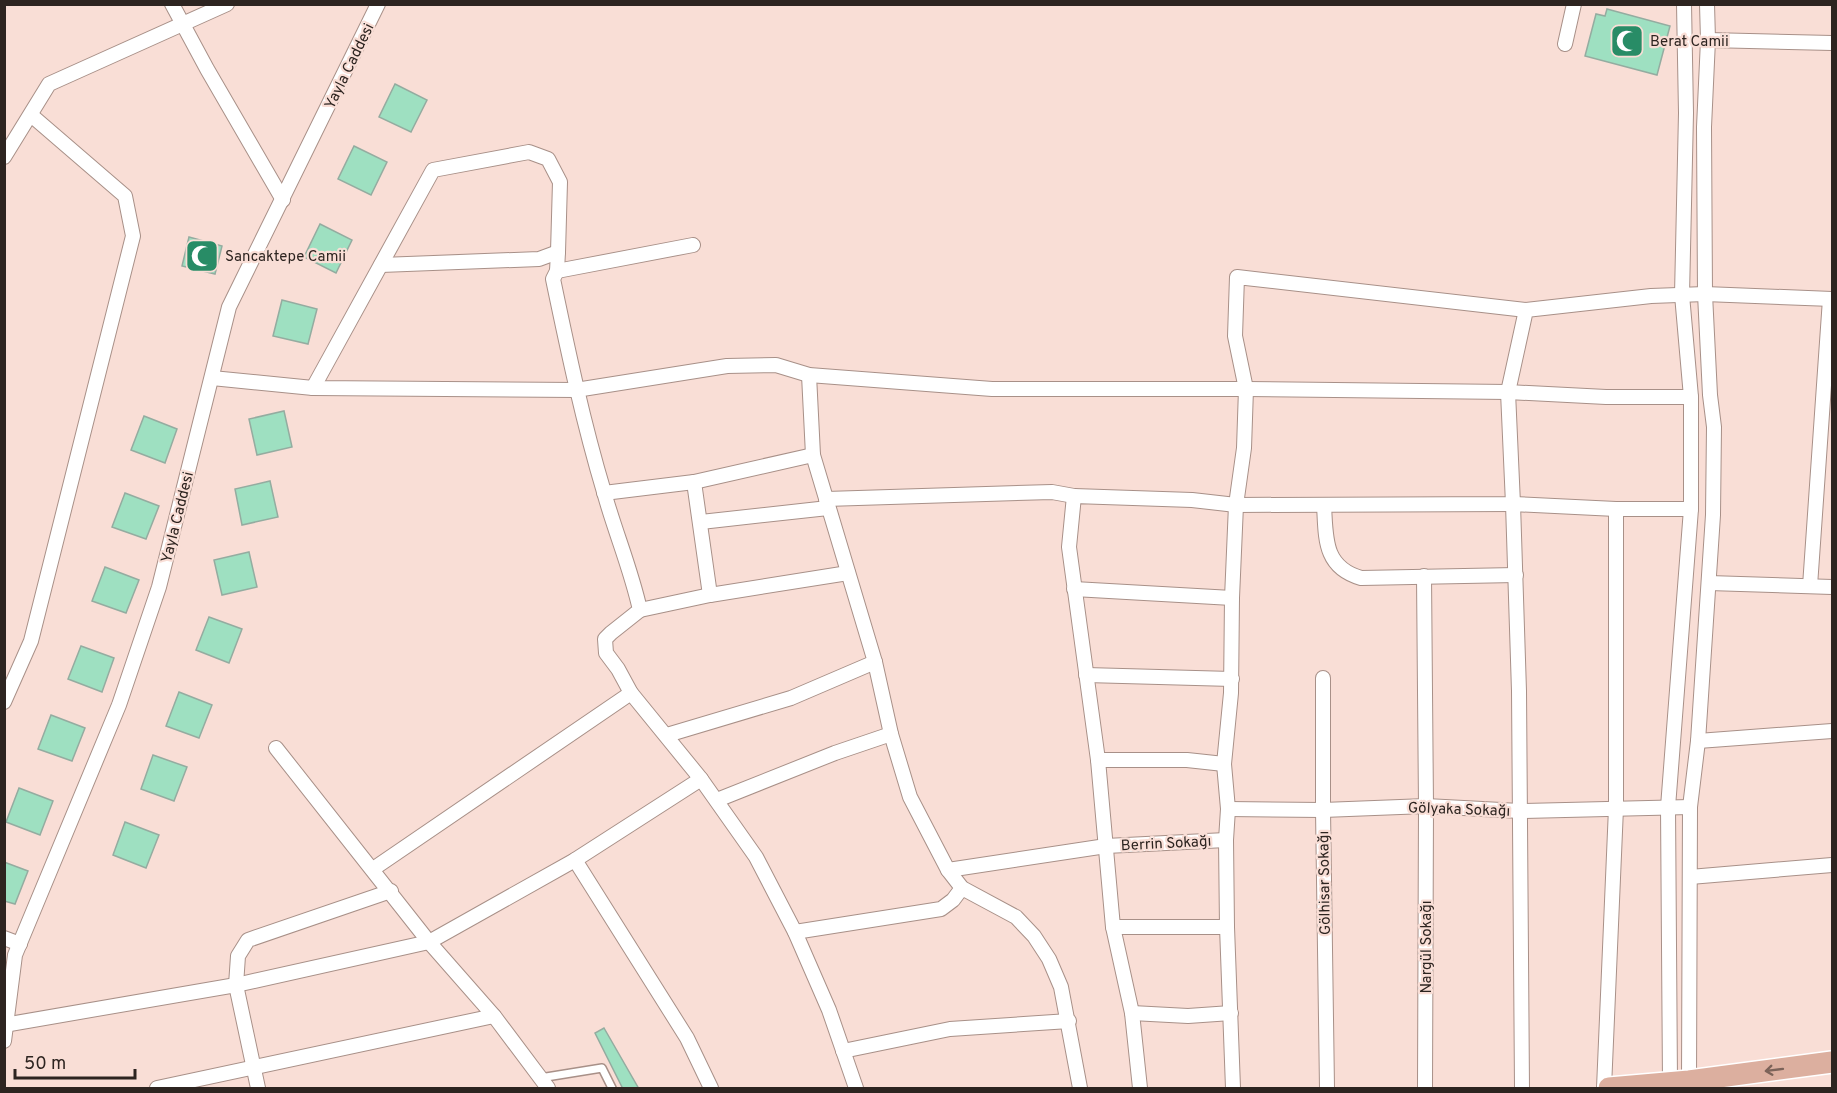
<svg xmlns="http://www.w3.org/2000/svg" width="1837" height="1093" viewBox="0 0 1837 1093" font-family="Overpass,sans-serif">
  <rect width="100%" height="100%" fill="#f9ded6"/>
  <!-- building -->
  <g fill="#9ee0c1" stroke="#94aca0" stroke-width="1.5">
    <polygon points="1607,9 1670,26 1657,75 1585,56 1596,14 1605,16"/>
    <polygon points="395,84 427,100 411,132 379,117"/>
    <polygon points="354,146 387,162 371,195 338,179"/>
    <polygon points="320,224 352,240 336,273 304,257"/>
    <polygon points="189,237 222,246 215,274 182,266"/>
    <polygon points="282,300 317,309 308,344 273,336"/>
    <polygon points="284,411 292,447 257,455 249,419"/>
    <polygon points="144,416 177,429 165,463 131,450"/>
    <polygon points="270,481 278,517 242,525 235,489"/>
    <polygon points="125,493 159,506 146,539 112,527"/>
    <polygon points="249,552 257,587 222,595 214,560"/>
    <polygon points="105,567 139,580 126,613 92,601"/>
    <polygon points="209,617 242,629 229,663 196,650"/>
    <polygon points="81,646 114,658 102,692 68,679"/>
    <polygon points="179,692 212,705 199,738 166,726"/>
    <polygon points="51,715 85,728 72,761 38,749"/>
    <polygon points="153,755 187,767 174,801 141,789"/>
    <polygon points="19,788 53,801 40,835 6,822"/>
    <polygon points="125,822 159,835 146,868 113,855"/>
    <polygon points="4,862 28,871 15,904 4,901"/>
    <polygon points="604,1028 639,1089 623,1089 595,1033"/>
  </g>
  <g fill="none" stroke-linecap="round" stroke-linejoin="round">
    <!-- lane casing -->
    <g stroke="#a89088" stroke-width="10">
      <polyline id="lane" points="540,1078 602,1068 612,1088"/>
    </g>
    <!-- street casing -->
    <g stroke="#a89088" stroke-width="16">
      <g id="street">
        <polyline points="172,4 207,69 283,200"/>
        <polyline points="1708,40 1832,43"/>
        <polyline points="1565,44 1574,4"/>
        <polyline points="4,157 49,84 227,4"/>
        <polyline points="381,265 539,259 558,252"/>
        <polyline points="557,271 693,245"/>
        <polyline points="809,375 813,455 875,662 891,734 910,797 948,870 962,888 1016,917 1034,936 1049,959 1061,987 1080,1088"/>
        <polyline points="212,378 313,388 576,390 727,366 776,365 809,375 992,389 1246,389 1508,392 1606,397 1691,397"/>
        <path d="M313,388L433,170L529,152L548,159L560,182L558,252L557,271L553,279C568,351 583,422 604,492C615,532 631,569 640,610L611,633L605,639L606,653L618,669L631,693L701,779L756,857L795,932L829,1010L856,1088"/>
        <polyline points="694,482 710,595"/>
        <polyline points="604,493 694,482 813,455"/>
        <polyline points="826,499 1052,492 1074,496"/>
        <path d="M1324,505C1326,537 1323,567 1361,578L1516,575"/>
        <polyline points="701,522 828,508"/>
        <polyline points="1424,576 1426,806 1425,1088"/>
        <polyline points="1709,583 1832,587"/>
        <polyline points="1810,586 1830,299"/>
        <polyline points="1074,589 1232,598"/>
        <polyline points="640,610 710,595 848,573"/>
        <polyline points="1086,675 1232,679"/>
        <polyline points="1323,678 1323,810 1327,1088"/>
        <polyline points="4,702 31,641 133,236 125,196 31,115"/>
        <polyline points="667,735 791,698 875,662"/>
        <polyline points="1698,741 1832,731"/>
        <polyline points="276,748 429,942 494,1016 548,1088"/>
        <polyline points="1098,760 1187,760 1224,764"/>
        <polyline points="717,800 835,753 891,734"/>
        <polyline points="1228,809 1323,810 1426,806 1520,811 1690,807"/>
        <polyline points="575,860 687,1038 711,1088"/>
        <polyline points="373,869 631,693"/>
        <polyline points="948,870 1106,846 1226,840"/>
        <polyline points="1690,877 1832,865"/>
        <polyline points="1113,927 1227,927"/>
        <polyline points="795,932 941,909 953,900 962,888"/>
        <polyline points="4,938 20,944"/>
        <polyline points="1132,1013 1188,1016 1231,1013"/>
        <polyline points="4,1025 236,985 429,942 575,860 701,779"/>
        <polyline points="4,1041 15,955 119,705 159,587 229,307 378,4"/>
        <polyline points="843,1051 950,1029 1069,1021"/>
        <polyline points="1689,1081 1690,807 1698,741 1713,515 1714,427 1710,395 1705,294 1704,127 1708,40 1707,4"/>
        <polyline points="1670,1083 1668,807 1691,509 1691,397 1682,295 1686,113 1684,4"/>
        <polyline points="157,1088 494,1016"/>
        <polyline points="258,1088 236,985 238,956 248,940 391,891"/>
        <polyline points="1140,1088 1132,1013 1113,927 1098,760 1069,547 1074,496 1192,500 1236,505 1513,504 1508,392 1526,310 1651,296 1705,294 1832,299"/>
        <polyline points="1233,1088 1227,927 1226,840 1228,809 1224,764 1231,693 1232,598 1236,505 1244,448 1246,389 1235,336 1237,277 1526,310"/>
        <polyline points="1522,1088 1519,691 1513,504 1616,509 1691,509"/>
        <polyline points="1604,1088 1616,808 1616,509"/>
      </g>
    </g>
    <!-- primary casing -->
    <g stroke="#fff" stroke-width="24">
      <polyline id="primary" points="1609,1088 1689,1081 1832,1062"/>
    </g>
    <!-- lane -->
    <use href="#lane" stroke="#fff" stroke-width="7"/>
    <!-- street -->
    <use href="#street" stroke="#fff" stroke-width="14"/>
    <!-- primary -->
    <use href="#primary" stroke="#dcaf9f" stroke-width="21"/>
  </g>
  <!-- one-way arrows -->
  <defs><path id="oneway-shaft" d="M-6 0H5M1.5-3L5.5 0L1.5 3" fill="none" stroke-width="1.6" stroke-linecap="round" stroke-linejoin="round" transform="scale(1.5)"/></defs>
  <use stroke="#7c6359" href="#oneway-shaft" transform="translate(1774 1070) rotate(173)"/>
  <!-- icons -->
  <defs>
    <g id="mosque-square" transform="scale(1.725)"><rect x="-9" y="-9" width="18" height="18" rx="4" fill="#288c66" stroke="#f9ded6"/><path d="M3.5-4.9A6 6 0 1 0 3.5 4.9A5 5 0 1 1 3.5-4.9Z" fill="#fff"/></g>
  </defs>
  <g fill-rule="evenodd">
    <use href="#mosque-square" x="1627" y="41"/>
    <use href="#mosque-square" x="202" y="256"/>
  </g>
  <g text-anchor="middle" stroke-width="4.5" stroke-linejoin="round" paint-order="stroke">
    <!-- poi labels -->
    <g font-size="15" fill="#2d2420" stroke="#f9ded6" text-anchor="start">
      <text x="1650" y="46">Berat Camii</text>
      <text x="225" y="261">Sancaktepe Camii</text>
    </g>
    <!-- street labels -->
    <g font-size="15" fill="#2d2420" stroke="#f9ded6">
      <text transform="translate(349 66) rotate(-64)" y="5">Yayla Caddesi</text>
      <text transform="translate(177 517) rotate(-76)" y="5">Yayla Caddesi</text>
      <text transform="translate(1459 809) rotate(2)" y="5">Gölyaka Sokağı</text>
      <text transform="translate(1166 843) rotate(-3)" y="5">Berrin Sokağı</text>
      <text transform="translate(1324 883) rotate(-91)" y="5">Gölhisar Sokağı</text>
      <text transform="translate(1426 947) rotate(-90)" y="5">Nargül Sokağı</text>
    </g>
  </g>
  <!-- border -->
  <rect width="1837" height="1093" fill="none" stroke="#2d2420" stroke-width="12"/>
  <!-- scale -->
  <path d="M15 1069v9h120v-9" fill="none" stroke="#2d2420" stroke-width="3"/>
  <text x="24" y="1069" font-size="18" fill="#2d2420" stroke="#f9ded6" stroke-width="4.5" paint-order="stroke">50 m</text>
</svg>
